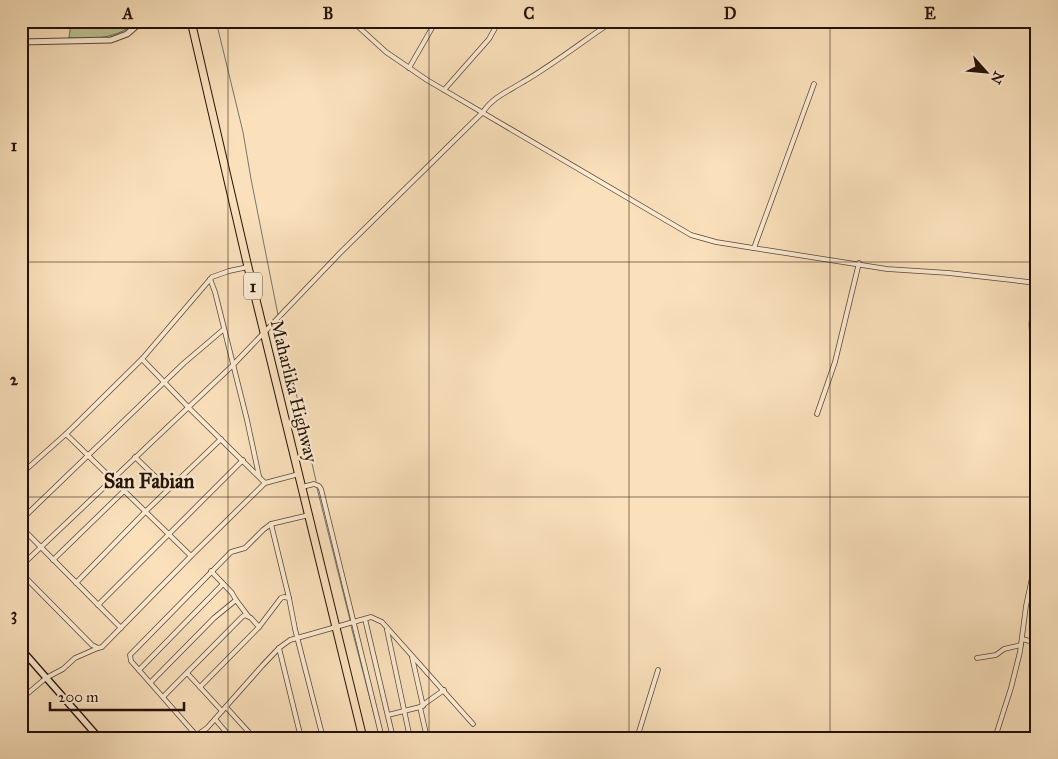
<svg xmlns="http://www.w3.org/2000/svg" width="1058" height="759" viewBox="0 0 1058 759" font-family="'IM FELL Great Primer',serif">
  <rect width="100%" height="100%" fill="#fae1bc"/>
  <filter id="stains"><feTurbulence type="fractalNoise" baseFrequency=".004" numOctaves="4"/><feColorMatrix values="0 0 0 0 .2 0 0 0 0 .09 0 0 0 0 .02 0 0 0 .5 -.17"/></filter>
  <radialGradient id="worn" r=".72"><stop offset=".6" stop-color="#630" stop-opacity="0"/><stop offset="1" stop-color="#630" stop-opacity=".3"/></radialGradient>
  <!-- green -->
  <path fill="#bcc392" stroke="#706a4e" d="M71,21H138C117,39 96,39 69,38Z"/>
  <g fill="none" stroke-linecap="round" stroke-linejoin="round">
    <!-- stream -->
    <g stroke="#717775" stroke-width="1">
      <polyline points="216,21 243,132 251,179 278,315"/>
      <polyline points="280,322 316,481"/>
      <polyline points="317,488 350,620"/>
      <polyline points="351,626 375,718"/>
    </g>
    <!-- minor casing -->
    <g stroke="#5a4636" stroke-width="5.5">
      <g id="minor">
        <polyline points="352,21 386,52 427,80 691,235 716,242 747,247 887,269 949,273 1037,283"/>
        <polyline points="409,68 436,21"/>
        <polyline points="444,90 489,39 499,21"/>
        <polyline points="754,248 814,84"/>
        <polyline points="210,279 215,292 247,420 259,476"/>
        <path d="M1037,298C1034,311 1026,329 1037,340"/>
        <polyline points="142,359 188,407 265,483"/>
        <polyline points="817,414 835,362 859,263"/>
        <polyline points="66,434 191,556"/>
        <polyline points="135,457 168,489"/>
        <polyline points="21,474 66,434 142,359 212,277 229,271 248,267"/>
        <polyline points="302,487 314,484 319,486 321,489 382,738"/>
        <polyline points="21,520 184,363 224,329"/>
        <polyline points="271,524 289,598"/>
        <polyline points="21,527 121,628"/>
        <polyline points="53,560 124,491"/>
        <path d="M21,566L233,365L341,252L483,112C493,97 507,92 523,82C554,64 583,41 613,21"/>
        <polyline points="21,573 92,645 98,648 102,647 191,556 265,483 299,474"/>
        <polyline points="76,583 146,511 221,439"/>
        <polyline points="236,600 248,616"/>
        <polyline points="98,605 243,460"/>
        <polyline points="365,619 393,738"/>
        <polyline points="259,627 281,598 284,597 289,598 295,629 323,738"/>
        <polyline points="387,630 410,738"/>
        <polyline points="1022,639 1037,643"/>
        <polyline points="279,648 301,738"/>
        <polyline points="412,657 423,706"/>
        <polyline points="977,658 996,655 1004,649 1021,645"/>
        <polyline points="139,670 223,584"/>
        <polyline points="187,673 222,711"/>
        <polyline points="151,682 214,618 236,600 232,593 211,571"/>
        <polyline points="164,696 242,617 245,615 251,618 259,627 200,687"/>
        <polyline points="21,699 46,678 63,669 75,658 98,648"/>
        <polyline points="226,707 254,738"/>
        <polyline points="420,707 427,738"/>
        <polyline points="388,715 420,707 444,690"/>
        <polyline points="215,719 231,738"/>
        <polyline points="196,735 131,661 130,655 231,552 245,548 263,530 271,524 309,515"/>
        <polyline points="193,738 207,728 262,666 279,648 290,640 371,617 382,622 473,724"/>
        <polyline points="637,738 658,670"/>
        <polyline points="995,738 1011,688 1020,652 1026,606 1037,554"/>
      </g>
    </g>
    <!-- tertiary casing -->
    <g stroke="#5a4636" stroke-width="7">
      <polyline id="tertiary" points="21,42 111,40 127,34 142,21"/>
    </g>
    <!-- secondary casing -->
    <g stroke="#241209" stroke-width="8">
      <polyline id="secondary" points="21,649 99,738"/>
    </g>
    <!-- trunk casing -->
    <g stroke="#241209" stroke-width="9">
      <polyline id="trunk" points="191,21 248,267 363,738"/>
    </g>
    <!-- minor -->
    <use href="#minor" stroke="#fcecd3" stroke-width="4"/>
    <!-- tertiary -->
    <use href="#tertiary" stroke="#fcecd3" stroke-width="5"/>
    <!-- secondary -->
    <use href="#secondary" stroke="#fcecd3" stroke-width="5.5"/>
    <!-- trunk -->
    <use href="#trunk" stroke="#fae1bc" stroke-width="7"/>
  </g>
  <!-- grid -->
  <path fill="none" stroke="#241209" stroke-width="1" stroke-opacity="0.55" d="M228,21V738M429,21V738M629,21V738M830,21V738M21,262H1037M21,497H1037"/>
  <g text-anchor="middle" stroke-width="4.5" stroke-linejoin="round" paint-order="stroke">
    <!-- shield labels -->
    <rect fill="#fcecd3" stroke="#655346" stroke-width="1" x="244" y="272.5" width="18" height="27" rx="4"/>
    <g font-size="16" font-weight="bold" fill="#241209">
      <text x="253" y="292">1</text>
    </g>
    <!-- street labels -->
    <g font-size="18" fill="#241209" stroke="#fcecd3">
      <text transform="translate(294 391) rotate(76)" y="6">Maharlika Highway</text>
    </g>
    <!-- quarter labels -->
    <g font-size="20" font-weight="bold" fill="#241209" stroke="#fcecd3">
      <text x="149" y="488">San Fabian</text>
    </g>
  </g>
  <!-- margin -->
  <rect width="1058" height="759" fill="none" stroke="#fae1bc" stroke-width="55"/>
  <!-- north arrow -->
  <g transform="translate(986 72) rotate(117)" stroke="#fcecd3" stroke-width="4" paint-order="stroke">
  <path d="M0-4L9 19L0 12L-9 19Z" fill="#241209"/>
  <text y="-8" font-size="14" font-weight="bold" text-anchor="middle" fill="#241209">N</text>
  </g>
  <!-- scale -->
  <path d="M50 702v8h134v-8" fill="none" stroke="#241209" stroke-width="2.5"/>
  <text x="58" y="702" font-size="15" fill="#241209" stroke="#fcecd3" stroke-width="4" paint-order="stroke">200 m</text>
  <rect x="28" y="28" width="1002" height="704" fill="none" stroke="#241209" stroke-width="2"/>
  <g font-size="16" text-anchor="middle" font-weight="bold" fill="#241209">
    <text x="128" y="19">A</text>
    <text x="328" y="19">B</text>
    <text x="529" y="19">C</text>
    <text x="730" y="19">D</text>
    <text x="930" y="19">E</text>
    <text x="14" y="151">1</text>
    <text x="14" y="385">2</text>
    <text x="14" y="620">3</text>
  </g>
  <rect width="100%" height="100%" filter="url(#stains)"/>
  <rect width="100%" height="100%" fill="url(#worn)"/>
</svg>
